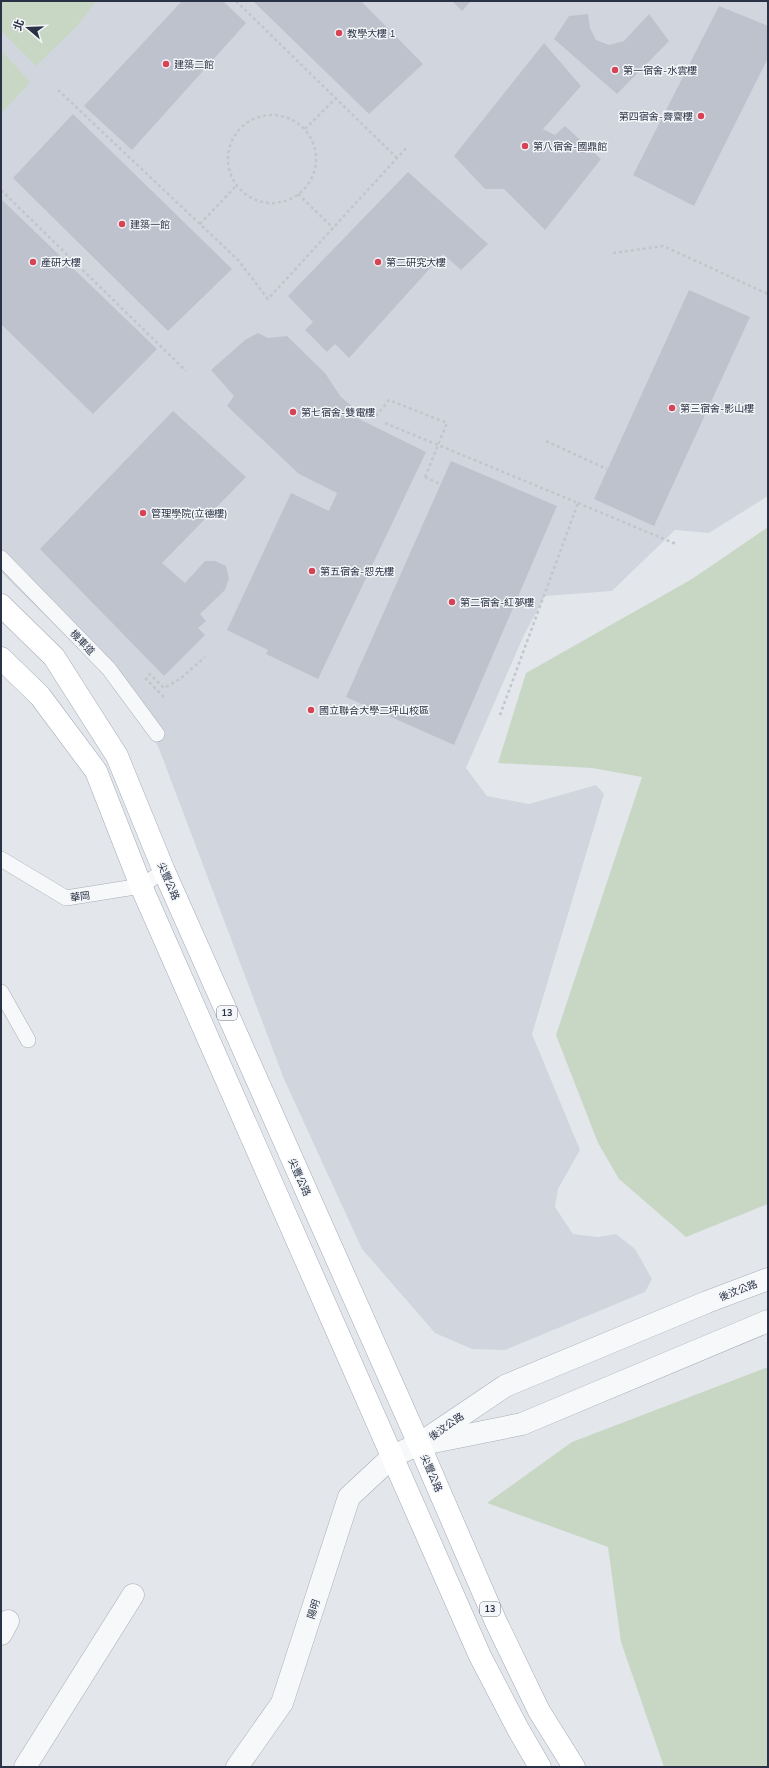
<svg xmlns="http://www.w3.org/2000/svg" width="769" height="1768" viewBox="0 0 769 1768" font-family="'Nunito Sans','Noto Sans TC',sans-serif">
  <rect width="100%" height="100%" fill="#e3e7ec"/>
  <!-- built -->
  <polygon fill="#d1d6de" points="1,1 768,1 768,496 709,533 675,530 612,591 545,596 524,635 466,768 487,796 529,804 596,785 604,794 532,1034 580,1150 558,1189 555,1207 573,1234 598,1237 616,1234 635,1249 652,1279 645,1292 505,1350 472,1349 435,1333 362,1249 284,1079 158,746 104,674 1,572"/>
  <!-- green -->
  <g fill="#c8d7c4">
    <polygon points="1,1 96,1 77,26 36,66 1,31"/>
    <polygon points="1,50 30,82 1,114"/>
    <polygon points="768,527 768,1204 686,1237 619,1179 598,1143 556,1035 642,777 592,768 498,763 526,673 692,579"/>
    <polygon points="768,1367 768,1767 664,1767 621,1642 608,1547 487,1503 572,1442"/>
  </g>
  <!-- building -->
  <g fill="#bdc2cd">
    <polygon points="182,1 223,1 246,23 132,150 84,106"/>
    <polygon points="253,1 361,1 423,64 369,114"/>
    <polygon points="452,1 471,1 462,11"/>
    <polygon points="719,6 768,26 768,58 694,206 633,175"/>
    <polygon points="588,14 590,28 596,40 609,45 624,41 649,14 669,41 617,94 554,39 569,16"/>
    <polygon points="544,43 581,86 543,129 555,135 565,126 601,159 545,230 504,189 485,189 454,156"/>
    <polygon points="73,114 232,269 168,331 13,178"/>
    <polygon points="408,172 488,244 461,270 443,254 349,358 335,344 327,352 305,330 313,322 288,296"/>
    <polygon points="1,199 157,349 93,414 1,324"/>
    <polygon points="689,290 750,317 654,526 594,499"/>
    <polygon points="258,333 268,338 287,336 325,373 341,397 355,409 351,415 426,452 318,679 266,654 268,650 227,630 291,493 329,511 337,493 299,474 227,406 234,396 211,370 245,340"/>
    <polygon points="173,411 246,477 162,563 185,583 205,561 215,561 226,566 229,578 225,590 200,614 206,621 198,628 205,635 164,676 40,549"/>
    <polygon points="451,461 557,506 454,745 346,697"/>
  </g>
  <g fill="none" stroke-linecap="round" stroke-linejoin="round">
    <!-- service casing -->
    <g stroke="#a8adb7" stroke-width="16">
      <g id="service">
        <polyline points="1,558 109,669 157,734"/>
        <polyline points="1,859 66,898 141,886 164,871"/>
        <polyline points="1,992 28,1040"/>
      </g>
    </g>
    <!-- minor casing -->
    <g stroke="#a8adb7" stroke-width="23">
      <g id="minor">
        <polyline points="1,1634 8,1621"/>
        <polyline points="25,1767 133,1595"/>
        <polyline points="237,1767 282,1703 349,1497 393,1456"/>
      </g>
    </g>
    <!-- tertiary casing -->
    <g stroke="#a8adb7" stroke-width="23">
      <g id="tertiary">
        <polyline points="428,1443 522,1424 768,1321"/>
        <polyline points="393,1456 419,1444 505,1386 707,1302 768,1279"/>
      </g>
    </g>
    <!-- primary casing -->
    <g stroke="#a2aab9" stroke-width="23">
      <g id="primary">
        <polyline points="1,605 54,657 117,756 164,871 419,1444 496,1622 539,1711 574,1767"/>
        <polyline points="1,658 40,696 96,771 141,886 480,1656 518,1729 540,1767"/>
      </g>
    </g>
    <!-- path -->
    <g stroke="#c2c5cb" stroke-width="2.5" stroke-dasharray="3 3" stroke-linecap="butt">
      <polyline points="236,1 397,158"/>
      <polyline points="58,90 238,260 268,299 408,146"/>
      <circle cx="272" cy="159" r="44"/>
      <polyline points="305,129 336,98"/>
      <polyline points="1,190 186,371"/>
      <polyline points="298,194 333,228"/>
      <polyline points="200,224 236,186"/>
      <polyline points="613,253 663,246 768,294"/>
      <polyline points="376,416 389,400 447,423"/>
      <polyline points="385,423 578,503 500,715"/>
      <polyline points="546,441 607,469"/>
      <polyline points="425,477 440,484"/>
      <polyline points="578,503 676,544"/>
      <polyline points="164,697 146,679 150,674 164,688 180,679 205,657"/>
    </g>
    <!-- service -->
    <use href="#service" stroke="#f7f8fa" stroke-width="15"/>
    <!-- minor -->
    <use href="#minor" stroke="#f7f8fa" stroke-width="22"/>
    <!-- tertiary -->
    <use href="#tertiary" stroke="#f7f8fa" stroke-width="22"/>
    <!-- primary -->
    <use href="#primary" stroke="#fff" stroke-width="22"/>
    <!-- path-bridge -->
    <polyline stroke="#c2c5cb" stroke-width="2.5" stroke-dasharray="3 3" stroke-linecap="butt" points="425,477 447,423"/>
  </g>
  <!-- markers -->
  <g fill="#d74354" stroke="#f4f6f9" stroke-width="1.5">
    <circle cx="339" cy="33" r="4"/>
    <circle cx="166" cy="64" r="4"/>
    <circle cx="615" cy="70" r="4"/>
    <circle cx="701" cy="116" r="4"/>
    <circle cx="525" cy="146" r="4"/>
    <circle cx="122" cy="224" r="4"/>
    <circle cx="33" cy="262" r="4"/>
    <circle cx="378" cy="262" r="4"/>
    <circle cx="672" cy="408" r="4"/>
    <circle cx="293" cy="412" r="4"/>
    <circle cx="143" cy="513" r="4"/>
    <circle cx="312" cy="571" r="4"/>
    <circle cx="452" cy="602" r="4"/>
    <circle cx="311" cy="710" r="4"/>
  </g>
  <g text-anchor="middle" stroke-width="3" stroke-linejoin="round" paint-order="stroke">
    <!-- shield labels -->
    <g fill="#f4f6f9" stroke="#676e7c" stroke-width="1">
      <rect x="217" y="1006" width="20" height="14" rx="3"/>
      <rect x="480" y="1602" width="20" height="14" rx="3"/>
    </g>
    <g font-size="9" font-weight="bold" fill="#2a3346">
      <text x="227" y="1016">13</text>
      <text x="490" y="1612">13</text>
    </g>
    <!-- poi labels -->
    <g font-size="10" fill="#2a3346" stroke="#f4f6f9" text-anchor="start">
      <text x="347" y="37">教學大樓 1</text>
      <text x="174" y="68">建築二館</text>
      <text x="623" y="74">第一宿舍-水雲樓</text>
      <text x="693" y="120" text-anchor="end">第四宿舍-霽齋樓</text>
      <text x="533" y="150">第八宿舍-國鼎館</text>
      <text x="130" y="228">建築一館</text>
      <text x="41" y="266">產研大樓</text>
      <text x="386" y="266">第二研究大樓</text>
      <text x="680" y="412">第三宿舍-影山樓</text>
      <text x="301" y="416">第七宿舍-雙電樓</text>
      <text x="151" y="517">管理學院(立德樓)</text>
      <text x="320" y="575">第五宿舍-恕先樓</text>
      <text x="460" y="606">第二宿舍-紅夢樓</text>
      <text x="319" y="714">國立聯合大學二坪山校區</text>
    </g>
    <!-- street labels -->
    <g font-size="10" fill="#2a3346" stroke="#f4f6f9">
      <text transform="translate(83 642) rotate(46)" y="4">機車道</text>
      <text transform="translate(169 881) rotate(67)" y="4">尖豐公路</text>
      <text transform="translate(80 896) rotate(-8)" y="4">華岡</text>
      <text transform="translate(300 1177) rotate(66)" y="4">尖豐公路</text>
      <text transform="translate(738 1290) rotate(-21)" y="4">後汶公路</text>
      <text transform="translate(446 1426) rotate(-35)" y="4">後汶公路</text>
      <text transform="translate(432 1473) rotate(67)" y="4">尖豐公路</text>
      <text transform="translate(313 1609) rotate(-72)" y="4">陽明</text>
    </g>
  </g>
  <!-- border -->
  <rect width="769" height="1768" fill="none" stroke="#2a3346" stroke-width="4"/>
  <!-- north arrow -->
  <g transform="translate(28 28) rotate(289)" stroke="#f4f6f9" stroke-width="3" paint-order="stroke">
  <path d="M0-3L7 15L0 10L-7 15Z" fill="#2a3346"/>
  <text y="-6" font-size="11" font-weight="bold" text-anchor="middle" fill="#2a3346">北</text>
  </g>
</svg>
